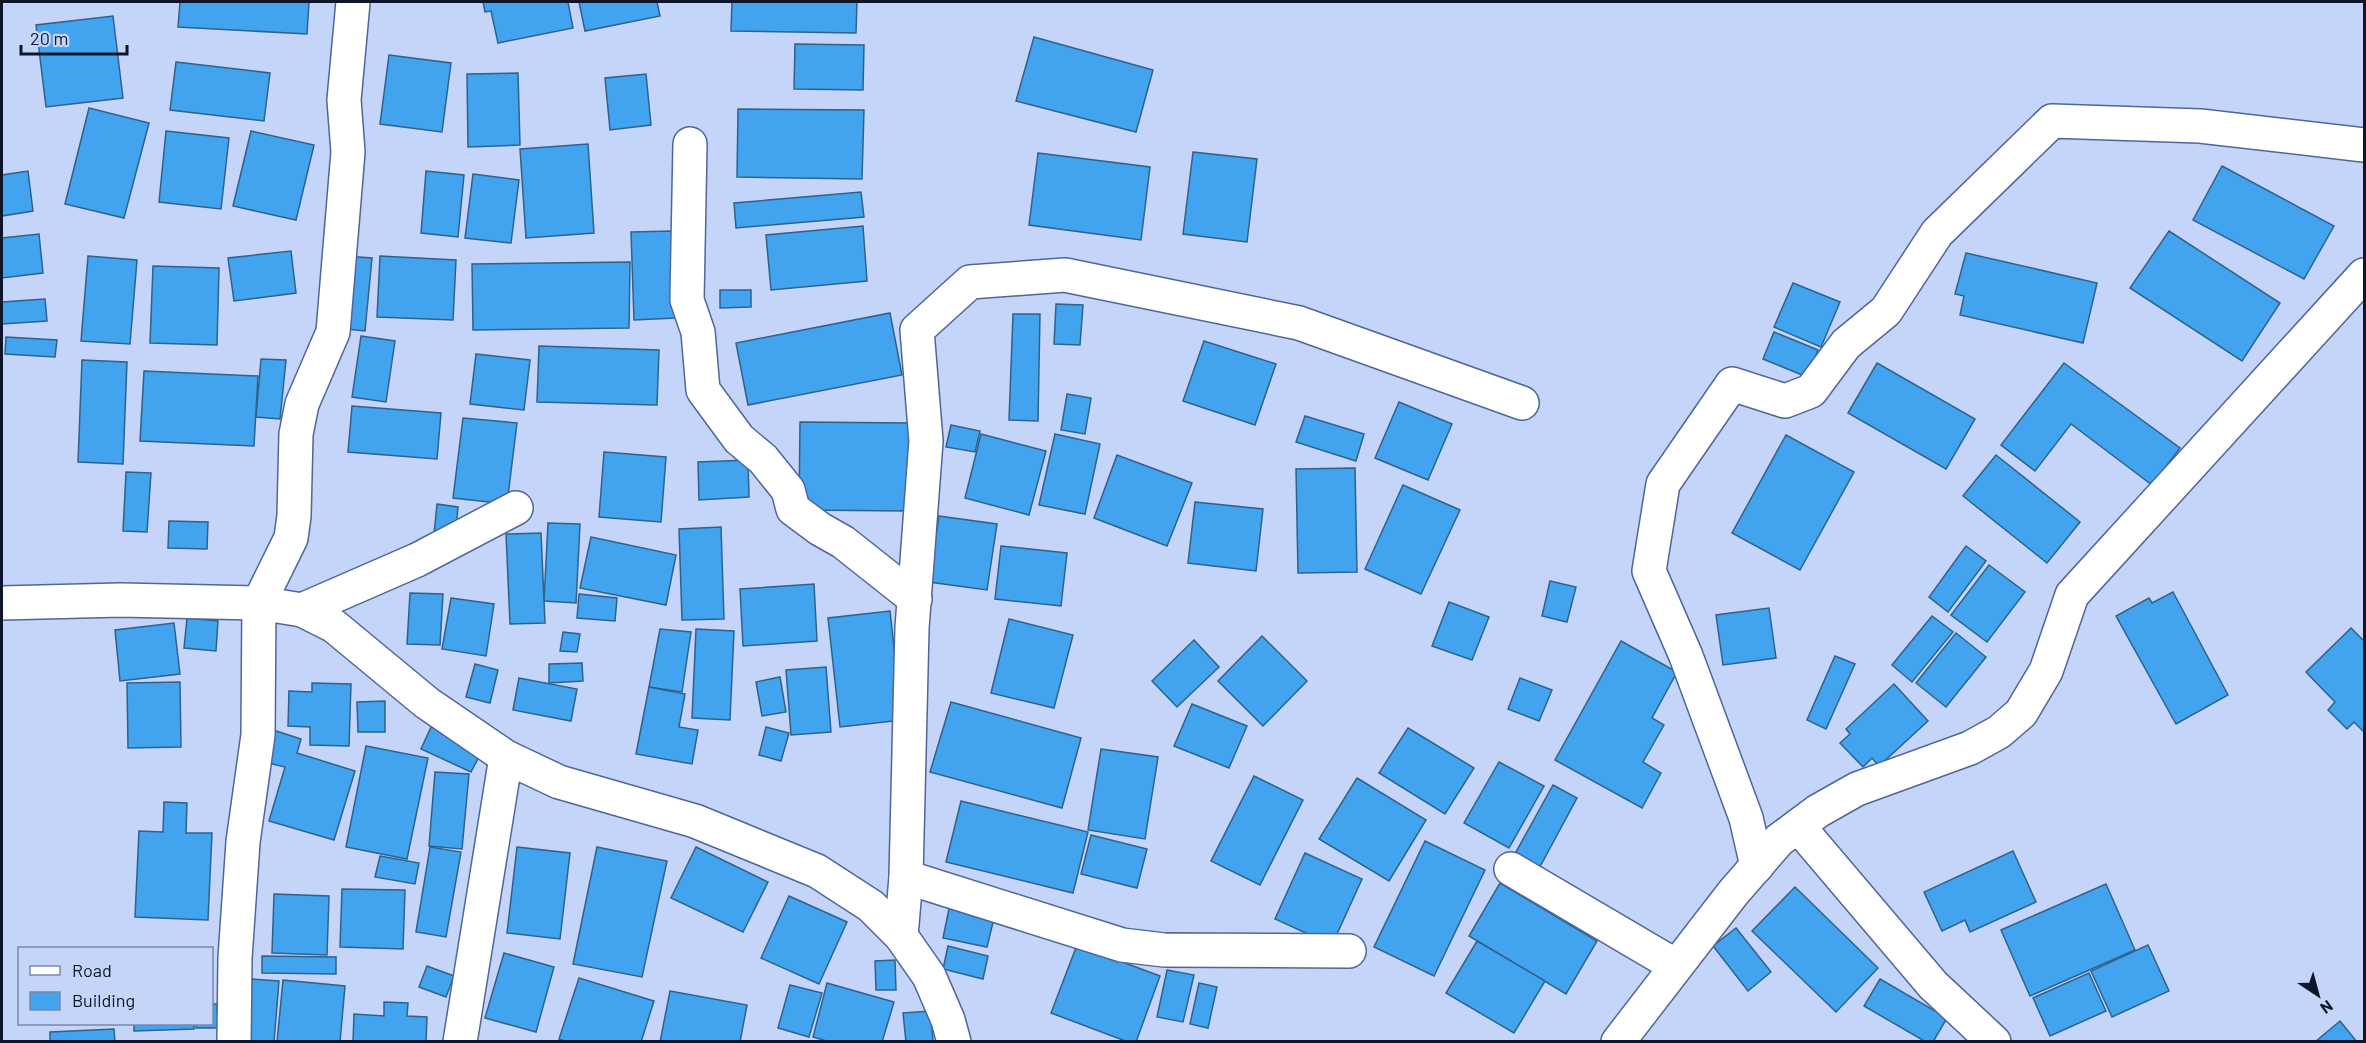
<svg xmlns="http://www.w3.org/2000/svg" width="2366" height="1043" viewBox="0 0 2366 1043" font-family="Barlow,sans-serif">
  <rect width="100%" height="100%" fill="#c4d5f9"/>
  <!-- building -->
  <g fill="#42a3ee" stroke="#2e628d" stroke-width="1.5">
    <polygon points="180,2 309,2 307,34 178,27"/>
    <polygon points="483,2 568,2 573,28 498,43 491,11 485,12"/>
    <polygon points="579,2 657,2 660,16 585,31"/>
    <polygon points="732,2 857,2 856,33 731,31"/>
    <polygon points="113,16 123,98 46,107 36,25"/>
    <polygon points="1034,37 1153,70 1136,132 1016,101"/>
    <polygon points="795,44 864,45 863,90 794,89"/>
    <polygon points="389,55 451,63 442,132 380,124"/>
    <polygon points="176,62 270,73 264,121 170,110"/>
    <polygon points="518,73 520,145 468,147 467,74"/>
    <polygon points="646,74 651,125 610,130 605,78"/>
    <polygon points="89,108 149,123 124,218 65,204"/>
    <polygon points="738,109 864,110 862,179 737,177"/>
    <polygon points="166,131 229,138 221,209 159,202"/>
    <polygon points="251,131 314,145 296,220 233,206"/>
    <polygon points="588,144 594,233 526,238 520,149"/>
    <polygon points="1193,152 1257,159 1247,242 1183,234"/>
    <polygon points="1038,153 1150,167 1141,240 1029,225"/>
    <polygon points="2222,166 2334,226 2304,279 2193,220"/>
    <polygon points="28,171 33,211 2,216 2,175"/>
    <polygon points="426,171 464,175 458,237 421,233"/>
    <polygon points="473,174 519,180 511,243 465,238"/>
    <polygon points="861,192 864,217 736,228 734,203"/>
    <polygon points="863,226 867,281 771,290 766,235"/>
    <polygon points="672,231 676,318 634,320 631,232"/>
    <polygon points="2169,231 2280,303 2242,361 2130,288"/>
    <polygon points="39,234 43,273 2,278 2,238"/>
    <polygon points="291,251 296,293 234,301 228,258"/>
    <polygon points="1966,253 2097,283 2083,343 1960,315 1964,296 1955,294"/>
    <polygon points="88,256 137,260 130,344 81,341"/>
    <polygon points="344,256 372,258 365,331 337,328"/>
    <polygon points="380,256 456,260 453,320 377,317"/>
    <polygon points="630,262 629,328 473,330 472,264"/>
    <polygon points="153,266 219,268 217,345 150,343"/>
    <polygon points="1793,283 1840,302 1821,347 1774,327"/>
    <polygon points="720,290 751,290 751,307 720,308"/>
    <polygon points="45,299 47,321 2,324 2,302"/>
    <polygon points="1056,304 1083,305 1080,345 1054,344"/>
    <polygon points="890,313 902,375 748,405 736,343"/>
    <polygon points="1013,314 1040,314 1038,421 1009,420"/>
    <polygon points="1774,332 1818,350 1807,377 1763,359"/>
    <polygon points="361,336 395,341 386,402 352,397"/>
    <polygon points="6,337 57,340 55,357 5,354"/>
    <polygon points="1204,341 1276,364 1255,425 1183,401"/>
    <polygon points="539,346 659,350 657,405 537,402"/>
    <polygon points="476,354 530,360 524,410 470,404"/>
    <polygon points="261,359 286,360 280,419 256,417"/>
    <polygon points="82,360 127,362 123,464 78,462"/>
    <polygon points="1877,363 1975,419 1946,469 1848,413"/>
    <polygon points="2064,363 2180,448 2152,485 2071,424 2035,471 2001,445"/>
    <polygon points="144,371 258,376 254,446 140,441"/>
    <polygon points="1067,394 1091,398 1085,434 1061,430"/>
    <polygon points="1399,402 1452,424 1428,480 1375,458"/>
    <polygon points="352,406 441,413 437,459 348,452"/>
    <polygon points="1305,416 1364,434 1356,461 1296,442"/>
    <polygon points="463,418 517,423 507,504 453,498"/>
    <polygon points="800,422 910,423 909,511 799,510"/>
    <polygon points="951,425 980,431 975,452 946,447"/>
    <polygon points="981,434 1046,451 1029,515 965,498"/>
    <polygon points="1055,434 1100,444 1085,514 1039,505"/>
    <polygon points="1786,435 1854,472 1800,570 1732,533"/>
    <polygon points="604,452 666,457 661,522 599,517"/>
    <polygon points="1117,455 1192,483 1167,546 1094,518"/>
    <polygon points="1996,455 2080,522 2047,563 1963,496"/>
    <polygon points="748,460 749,497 699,500 698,462"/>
    <polygon points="1355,468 1357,572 1298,573 1296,469"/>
    <polygon points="126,472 151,473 147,532 123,531"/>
    <polygon points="1403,485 1460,510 1421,594 1365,569"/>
    <polygon points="1195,502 1263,509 1256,571 1188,563"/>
    <polygon points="437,504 458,507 455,537 434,534"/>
    <polygon points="939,516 997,524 987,590 929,582"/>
    <polygon points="169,521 208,522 207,549 168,548"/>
    <polygon points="548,523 580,524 576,603 544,601"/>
    <polygon points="721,527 724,619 682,620 679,529"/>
    <polygon points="541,533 545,623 510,624 506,534"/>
    <polygon points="591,537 676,555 666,605 580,588"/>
    <polygon points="1001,546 1067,553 1061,606 995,599"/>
    <polygon points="1966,546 1986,561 1948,612 1929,597"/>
    <polygon points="1989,565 2025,592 1987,642 1951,615"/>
    <polygon points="1550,581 1576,587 1567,622 1542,616"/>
    <polygon points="814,584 817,641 743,646 740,589"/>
    <polygon points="2173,592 2228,695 2176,724 2116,616 2149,598 2152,603"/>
    <polygon points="410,593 443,594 440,645 407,644"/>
    <polygon points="579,594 617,598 615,621 577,618"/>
    <polygon points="451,598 494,604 486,656 442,649"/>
    <polygon points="1449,602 1489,617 1472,660 1432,646"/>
    <polygon points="1769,608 1776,658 1723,665 1716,615"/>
    <polygon points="890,611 902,720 840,727 828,618"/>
    <polygon points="1932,616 1953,632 1912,682 1892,665"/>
    <polygon points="187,618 218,621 216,651 184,648"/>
    <polygon points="1009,619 1073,635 1054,708 991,693"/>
    <polygon points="174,623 180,674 120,681 115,630"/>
    <polygon points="2351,628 2364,641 2364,732 2354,722 2347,729 2328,710 2335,702 2306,672"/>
    <polygon points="660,629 691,632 682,692 649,687"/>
    <polygon points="696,629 734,631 730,720 692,718"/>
    <polygon points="563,632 580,634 577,652 560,651"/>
    <polygon points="1956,633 1986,657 1946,707 1916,683"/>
    <polygon points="1262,636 1307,681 1263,726 1218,681"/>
    <polygon points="1194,640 1219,667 1177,707 1152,681"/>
    <polygon points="1621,641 1677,672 1652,718 1664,725 1643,762 1661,773 1642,808 1555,760"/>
    <polygon points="1835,656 1855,664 1826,729 1807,720"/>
    <polygon points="582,663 583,681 549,683 549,664"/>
    <polygon points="475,664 498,670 490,703 466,697"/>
    <polygon points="826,667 831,732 791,735 786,670"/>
    <polygon points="780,677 786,712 762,716 756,682"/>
    <polygon points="519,678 577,689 571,721 513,710"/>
    <polygon points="1520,678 1552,690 1539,721 1508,709"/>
    <polygon points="180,682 181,747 128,748 127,683"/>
    <polygon points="312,683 351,684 349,746 310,745 310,727 288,726 289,691 312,692"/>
    <polygon points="1894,684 1928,721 1879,766 1872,758 1863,767 1840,743 1850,734 1846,729"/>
    <polygon points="649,687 685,694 679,727 698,730 692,764 636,754"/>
    <polygon points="385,701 385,732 358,732 357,702"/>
    <polygon points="951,702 1081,738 1062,808 930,772"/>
    <polygon points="1192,704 1247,726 1229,768 1174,746"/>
    <polygon points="432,725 483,749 471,772 421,749"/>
    <polygon points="766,727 789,733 781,761 759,755"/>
    <polygon points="1408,728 1474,768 1445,814 1379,773"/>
    <polygon points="273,730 301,739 297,753 355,771 334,840 269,821 285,767 264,762"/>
    <polygon points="366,746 428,758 407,859 346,847"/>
    <polygon points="1101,749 1158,757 1145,839 1088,830"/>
    <polygon points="1499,762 1544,786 1509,848 1464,823"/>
    <polygon points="435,772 469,774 462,849 429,846"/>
    <polygon points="1254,776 1303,800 1260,885 1211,861"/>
    <polygon points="1357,778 1426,820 1389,881 1319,839"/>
    <polygon points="1553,785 1577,798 1536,874 1511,861"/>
    <polygon points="961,801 1088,832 1073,893 946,862"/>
    <polygon points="164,802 187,803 186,833 212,833 208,920 135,917 139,831 163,832"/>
    <polygon points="1091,835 1147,849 1137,888 1081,874"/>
    <polygon points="1425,841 1485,870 1434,976 1374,947"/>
    <polygon points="430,847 461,852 446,937 416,932"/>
    <polygon points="517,847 570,853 560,939 507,933"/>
    <polygon points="597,847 667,861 642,977 573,964"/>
    <polygon points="696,847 768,882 743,932 671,898"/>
    <polygon points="2013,851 2036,902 1970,932 1965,920 1942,931 1924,892"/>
    <polygon points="1305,853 1362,879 1332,945 1275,919"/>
    <polygon points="380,856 419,863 415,884 375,877"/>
    <polygon points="1500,883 1597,941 1566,994 1469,936"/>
    <polygon points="2106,884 2135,950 2030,996 2001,930"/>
    <polygon points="1795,887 1878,968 1836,1012 1752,931"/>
    <polygon points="342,889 405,890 403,949 340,947"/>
    <polygon points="274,894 329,896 327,955 272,953"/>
    <polygon points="789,896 847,922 819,984 761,958"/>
    <polygon points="950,904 995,914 987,947 943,938"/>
    <polygon points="1736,928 1771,972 1748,991 1713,946"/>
    <polygon points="1477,941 1545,981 1514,1033 1446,993"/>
    <polygon points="1077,945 1160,976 1136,1042 1128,1042 1051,1013"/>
    <polygon points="2148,945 2169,991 2112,1017 2091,971"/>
    <polygon points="948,946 988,956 983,979 943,969"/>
    <polygon points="504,953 554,967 536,1032 485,1018"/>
    <polygon points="262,956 336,957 336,974 262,973"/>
    <polygon points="895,960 896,990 876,990 875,961"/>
    <polygon points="427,966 454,976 446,997 419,987"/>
    <polygon points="1167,970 1194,975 1183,1022 1157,1017"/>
    <polygon points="2089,973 2106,1011 2050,1036 2033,998"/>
    <polygon points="579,978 654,1001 641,1042 567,1042 559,1039"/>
    <polygon points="252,979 279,981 274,1042 247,1042"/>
    <polygon points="1880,979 1947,1018 1933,1042 1926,1042 1864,1006"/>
    <polygon points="283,980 345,986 340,1042 277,1042"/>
    <polygon points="827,983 894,1002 882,1042 830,1042 813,1037"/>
    <polygon points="1199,983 1217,987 1208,1028 1190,1024"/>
    <polygon points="790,985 822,993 809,1037 778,1028"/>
    <polygon points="670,991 747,1005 740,1042 660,1042"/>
    <polygon points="384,1002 408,1003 407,1016 427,1017 426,1042 353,1042 354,1014 384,1016"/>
    <polygon points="212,1004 217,1004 218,1028 196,1028 196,1024 212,1024"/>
    <polygon points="931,1011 933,1042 906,1042 903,1013"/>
    <polygon points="2340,1021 2357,1042 2315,1042"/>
    <polygon points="134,1024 194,1024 194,1029 134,1031"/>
    <polygon points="114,1029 115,1042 50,1042 50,1032"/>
  </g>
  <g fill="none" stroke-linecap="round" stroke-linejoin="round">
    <!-- minor casing -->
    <g stroke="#4f669b" stroke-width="36">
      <g id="minor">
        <polyline points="690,144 687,300 698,332 703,390 739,439 763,459 788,490 793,509 820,529 843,542 915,599"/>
        <polyline points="2,603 121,600 259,603 302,610 334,626 427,703 506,757 559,782 695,821 817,871 871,906 901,936 929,976 948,1020 954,1042"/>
        <polyline points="302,610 417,560 516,508"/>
        <polyline points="1798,826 1933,985 1994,1042"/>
        <polyline points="1757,866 1746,818 1686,656 1649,571 1663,484 1732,384 1785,401 1811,391 1846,344 1886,311 1937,233 2052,121 2200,126 2364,145"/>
        <polyline points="1511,869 1676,966"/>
        <polyline points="906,877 1122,945 1164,950 1349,951"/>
        <polyline points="901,936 906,877 912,628 926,441 917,330 970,282 1065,275 1299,323 1522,403"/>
        <polyline points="234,1042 235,958 243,842 258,735 259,603 291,538 294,516 296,434 302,404 333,332 348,152 344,100 353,2"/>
        <polyline points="460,1042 506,757"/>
        <polyline points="1618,1042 1733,893 1779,840 1818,811 1857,789 1970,748 1999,732 2021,713 2046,671 2072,595 2364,275"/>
      </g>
    </g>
    <!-- minor -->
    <use href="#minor" stroke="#fff" stroke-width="33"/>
  </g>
  <!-- border -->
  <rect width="2366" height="1043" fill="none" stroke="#0d162b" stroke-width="6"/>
  <!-- legend -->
  <rect x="18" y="947" width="195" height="78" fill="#c4d5f9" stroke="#7b89a7" stroke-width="1.5"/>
  <rect x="30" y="966" width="30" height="9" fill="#ffffff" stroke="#7b89a7" stroke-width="1.5"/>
  <text x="72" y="977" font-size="18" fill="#0d162b">Road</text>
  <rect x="30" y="992" width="30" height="18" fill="#42a3ee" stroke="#7b89a7" stroke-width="1.5"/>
  <text x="72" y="1007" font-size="18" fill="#0d162b">Building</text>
  <!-- north arrow -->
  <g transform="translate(2318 995) rotate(144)" stroke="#c4d5f9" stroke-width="4.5" paint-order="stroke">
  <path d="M0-4.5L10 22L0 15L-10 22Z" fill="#0d162b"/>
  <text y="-9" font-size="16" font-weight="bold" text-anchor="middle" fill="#0d162b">N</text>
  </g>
  <!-- scale -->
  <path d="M21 45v9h106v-9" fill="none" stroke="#0d162b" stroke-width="3"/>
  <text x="30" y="45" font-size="18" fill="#0d162b" stroke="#c4d5f9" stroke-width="4.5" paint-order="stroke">20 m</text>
</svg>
